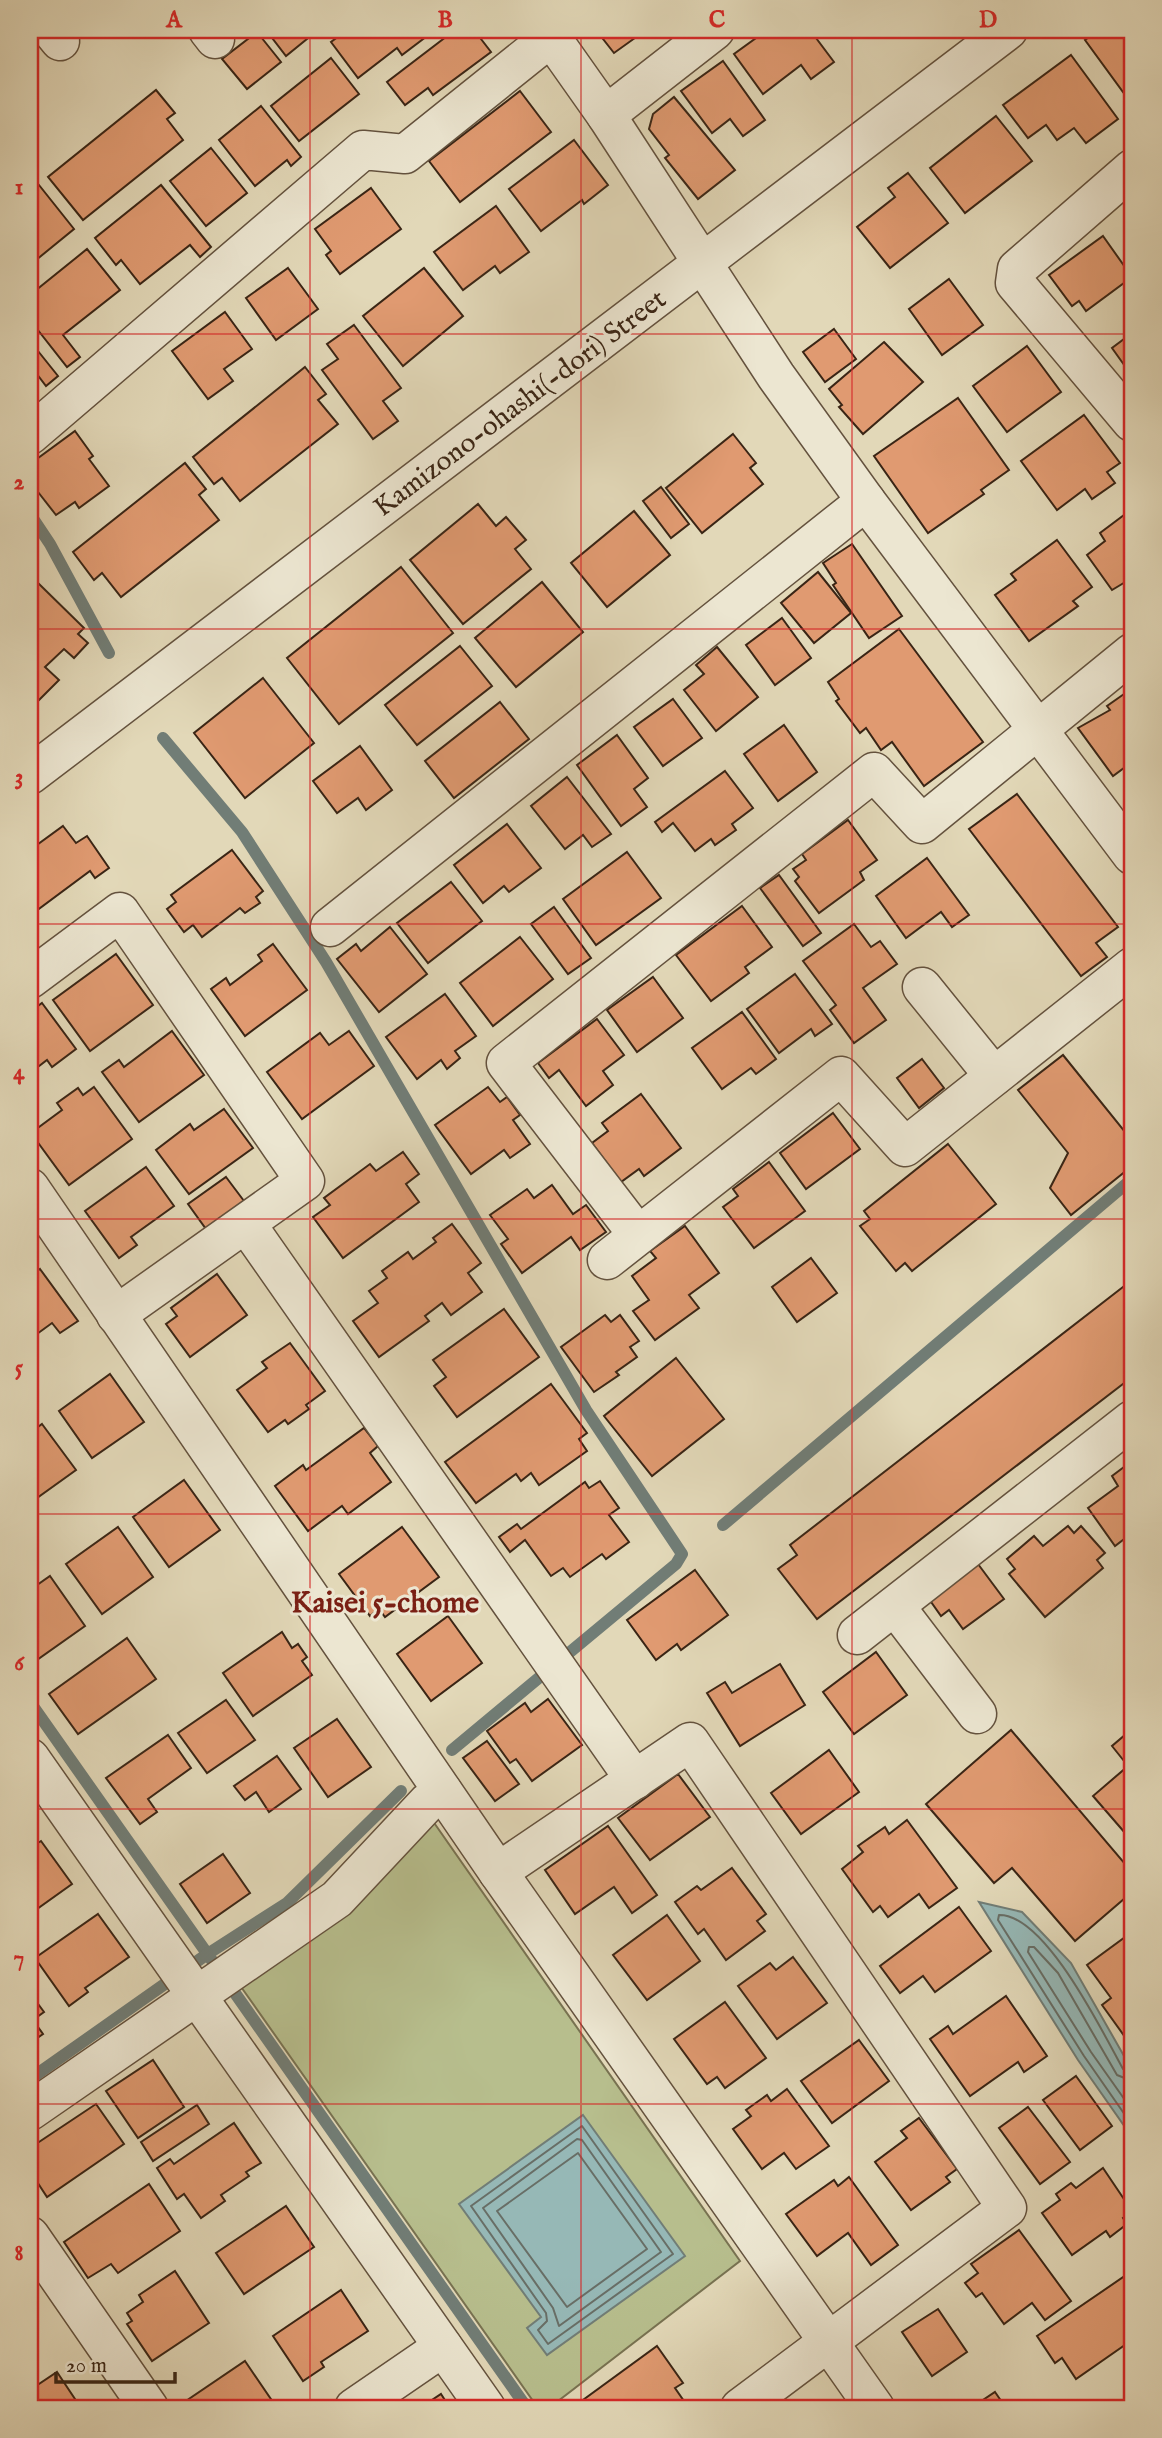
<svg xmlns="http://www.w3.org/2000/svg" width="1162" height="2438" viewBox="0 0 1162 2438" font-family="'IM FELL English',serif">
  <rect width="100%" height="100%" fill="#e2d8b8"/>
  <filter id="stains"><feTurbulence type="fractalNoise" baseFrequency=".00286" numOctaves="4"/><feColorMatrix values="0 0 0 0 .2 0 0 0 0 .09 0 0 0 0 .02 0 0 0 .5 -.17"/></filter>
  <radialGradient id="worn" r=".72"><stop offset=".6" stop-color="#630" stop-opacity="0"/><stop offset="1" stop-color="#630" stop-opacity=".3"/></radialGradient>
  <!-- green -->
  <polygon fill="#b7be8d" stroke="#787251" stroke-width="2" points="430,1817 740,2261 549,2408 538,2408 239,1984"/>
  <!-- water -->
  <g fill="#96b8b6" stroke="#717d76" stroke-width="2">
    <polygon points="979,1902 1022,1912 1071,1963 1132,2070 1132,2137 1078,2060"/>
    <polygon points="583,2115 685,2256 547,2355 527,2328 541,2317 459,2204"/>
  </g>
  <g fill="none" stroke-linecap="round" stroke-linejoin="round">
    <!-- shore -->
    <g stroke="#686e66" stroke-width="2">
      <path d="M1132,2072L1123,2069C1102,2031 1045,1914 999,1915L998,1920L1084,2056L1132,2125"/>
      <polyline points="1132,2081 1117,2075 1058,1973 1034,1947 1029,1947 1028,1952 1091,2052 1132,2110"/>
      <polygon points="582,2126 673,2254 548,2344 538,2330 547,2321 546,2313 471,2206"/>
      <polygon points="577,2139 582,2140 661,2252 559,2326 553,2308 483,2208"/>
      <polygon points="578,2153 647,2249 567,2307 497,2211"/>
    </g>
    <!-- stream -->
    <g stroke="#717d76" stroke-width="12">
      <polyline points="30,514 50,544 109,653"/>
      <polyline points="163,738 242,832 326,962 586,1410 682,1554 676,1564 452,1750"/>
      <polyline points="723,1525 1132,1179"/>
      <polyline points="30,1702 527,2408"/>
      <polyline points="30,2079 206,1955 287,1903 401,1791"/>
    </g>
  </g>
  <!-- building -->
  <g fill="#e09a71" stroke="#3a2515" stroke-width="2">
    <polygon points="266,30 318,30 286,56"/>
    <polygon points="347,30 435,30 402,55 397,48 358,78 331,42"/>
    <polygon points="455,30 474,30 491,52 433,95 428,88 405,105 387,82"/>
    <polygon points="596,30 646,30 614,53"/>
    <polygon points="767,30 810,30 834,62 811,79 801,65 763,94 734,54"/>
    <polygon points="1099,30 1132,30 1132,85 1123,92 1085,40"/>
    <polygon points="257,32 281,62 247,89 222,59"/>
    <polygon points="1071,55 1118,119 1086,143 1074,128 1057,140 1046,125 1028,138 1003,105"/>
    <polygon points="331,58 359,94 299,141 271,106"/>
    <polygon points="723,61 765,120 743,136 730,119 712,133 681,91"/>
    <polygon points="156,90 175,113 167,119 183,140 83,220 48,177"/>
    <polygon points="520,91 551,132 460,202 429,161"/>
    <polygon points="674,97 735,170 698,199 665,158 669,155 649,129 653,114"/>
    <polygon points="261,106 301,157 291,166 287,160 255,186 219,140"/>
    <polygon points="996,116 1032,161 965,213 930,168"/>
    <polygon points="574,140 608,185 584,204 582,200 541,231 509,189"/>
    <polygon points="211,148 247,193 206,226 170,181"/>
    <polygon points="908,173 948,223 890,268 857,227 895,197 888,188"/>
    <polygon points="35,180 74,229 30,265 30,184"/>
    <polygon points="161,185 211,247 200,257 190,245 140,284 121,260 116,265 95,238"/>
    <polygon points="371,188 401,229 340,274 326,255 331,251 315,229"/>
    <polygon points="496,206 529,252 500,273 495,266 463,290 434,252"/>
    <polygon points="1103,236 1132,277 1086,311 1079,301 1072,306 1049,275"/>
    <polygon points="87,249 120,290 63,335 80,357 67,367 30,320 30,295"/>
    <polygon points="288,268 318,309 276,340 246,298"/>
    <polygon points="424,268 463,316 403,366 363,316"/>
    <polygon points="949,279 983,325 942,355 909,309"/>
    <polygon points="225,312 252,349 224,369 233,381 208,399 172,351"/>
    <polygon points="354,325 401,388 383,401 398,421 373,439 322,370 338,359 327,344"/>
    <polygon points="834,329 856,359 825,382 803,352"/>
    <polygon points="1132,333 1132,376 1112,348"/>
    <polygon points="30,341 58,376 46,386 30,365"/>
    <polygon points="884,342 923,382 863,434 839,407 842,405 829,389"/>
    <polygon points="1027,346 1061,392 1007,432 973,386"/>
    <polygon points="305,367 326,394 318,400 338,424 240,501 222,478 214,484 193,457"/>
    <polygon points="958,398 1009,470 981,490 984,494 928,533 874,456"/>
    <polygon points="1084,415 1120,463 1107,472 1115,483 1092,499 1085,489 1057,510 1021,461"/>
    <polygon points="75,431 93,456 89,459 109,486 79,508 75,502 56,515 38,492 30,497 30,464"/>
    <polygon points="733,434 756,463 750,468 763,484 702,533 666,488"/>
    <polygon points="185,463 206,489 199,495 219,520 121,597 102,573 94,580 73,552"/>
    <polygon points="661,487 689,524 671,538 643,501"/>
    <polygon points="478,504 496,526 506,517 526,540 515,549 531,569 463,624 410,560"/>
    <polygon points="1132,509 1132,578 1112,590 1087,555 1105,541 1100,533"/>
    <polygon points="634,511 670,555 607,607 571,563"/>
    <polygon points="1057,540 1092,587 1073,601 1078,606 1029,641 995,595 1016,580 1011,574"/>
    <polygon points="852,544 902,616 869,638 833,585 836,583 823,563"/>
    <polygon points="401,567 453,633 339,724 287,658"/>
    <polygon points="818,572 851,613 814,643 781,603"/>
    <polygon points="36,581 84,628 78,634 88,643 74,658 64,649 45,667 59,680 33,706 30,703 30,588"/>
    <polygon points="542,582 583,632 516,687 475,638"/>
    <polygon points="782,618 811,658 775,685 746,645"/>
    <polygon points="899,629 983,742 924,786 892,742 881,750 866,728 860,733 836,701 839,699 828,682"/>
    <polygon points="460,646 492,686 417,745 385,705"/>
    <polygon points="717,647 758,697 716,731 684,690 704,674 696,665"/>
    <polygon points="263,678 314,743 245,798 194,733"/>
    <polygon points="1124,694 1132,704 1132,762 1113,776 1078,728 1110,710 1107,706"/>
    <polygon points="673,699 702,738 663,766 634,727"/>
    <polygon points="500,702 529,739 454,798 425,761"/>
    <polygon points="784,725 817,772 778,801 744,754"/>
    <polygon points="617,735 648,778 634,789 647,807 621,826 577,765"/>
    <polygon points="360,746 392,790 366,810 358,798 337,813 313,781"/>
    <polygon points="725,771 753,808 732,824 736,830 715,845 711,839 695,851 673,823 662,832 655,822"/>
    <polygon points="567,777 611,834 592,847 583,835 565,849 531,806"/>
    <polygon points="1017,794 1118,927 1096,943 1107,957 1081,976 969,829"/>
    <polygon points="848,820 877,860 860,872 864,880 819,913 795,881 799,877 793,869 806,860 802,854"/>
    <polygon points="507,824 541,868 509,892 504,886 483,903 454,865"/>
    <polygon points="63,826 76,843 87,836 109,868 95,878 90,871 32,914 30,850"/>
    <polygon points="232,850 263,891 256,897 260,903 245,913 240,908 202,937 193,925 184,932 167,909 176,902 171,895"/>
    <polygon points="627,852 661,898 596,945 563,899"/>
    <polygon points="927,858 969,915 952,927 941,912 906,938 876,896"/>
    <polygon points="779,875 821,933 803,946 760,888"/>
    <polygon points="451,882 482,921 428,963 397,923"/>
    <polygon points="742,906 772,947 745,967 749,973 711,1001 676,955"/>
    <polygon points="554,907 591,958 568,974 531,924"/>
    <polygon points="854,924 871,947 880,941 897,964 863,988 886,1020 854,1043 830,1010 836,1005 803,961"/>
    <polygon points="390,927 427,974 379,1012 337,959 356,944 361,951"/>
    <polygon points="520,937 553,979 493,1026 460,983"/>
    <polygon points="273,944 307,990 245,1036 211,989 226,978 230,985 262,961 258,955"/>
    <polygon points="116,954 153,1005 90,1051 53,1000"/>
    <polygon points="795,974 832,1024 815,1036 811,1029 779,1053 747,1009"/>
    <polygon points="653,977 683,1018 637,1052 607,1010"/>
    <polygon points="445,994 476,1036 455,1051 460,1058 447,1069 441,1060 417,1079 386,1037"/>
    <polygon points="42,1003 76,1049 52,1067 47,1060 30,1073 30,1012"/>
    <polygon points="742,1012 776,1059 756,1074 751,1068 722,1089 692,1048"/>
    <polygon points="597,1019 624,1055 603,1071 613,1085 586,1106 559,1070 549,1078 538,1063"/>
    <polygon points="172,1031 204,1075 139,1122 102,1072 119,1060 124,1067"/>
    <polygon points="349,1031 374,1066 302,1119 267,1072 320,1033 329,1045"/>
    <polygon points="1063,1055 1129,1137 1132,1135 1132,1166 1071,1215 1050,1188 1068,1153 1018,1090"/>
    <polygon points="922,1059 944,1088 919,1108 897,1078"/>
    <polygon points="94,1087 132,1139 69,1185 31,1133 62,1110 57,1103 78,1088 83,1095"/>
    <polygon points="488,1087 500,1102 507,1097 520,1115 513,1120 530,1144 510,1158 504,1150 471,1174 435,1125"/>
    <polygon points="641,1094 681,1148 644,1176 639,1169 621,1182 592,1143 608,1131 602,1123"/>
    <polygon points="224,1109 253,1148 189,1194 156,1150 190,1124 194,1130"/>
    <polygon points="833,1113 860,1149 806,1189 780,1153"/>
    <polygon points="948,1144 996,1204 912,1271 905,1263 896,1271 860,1226 870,1219 864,1211"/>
    <polygon points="403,1152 419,1174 406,1184 419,1202 343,1258 313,1217 330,1205 324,1198 370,1164 376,1171"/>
    <polygon points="769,1162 805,1211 754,1248 723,1207 738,1196 733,1189"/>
    <polygon points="146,1167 174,1206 131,1237 137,1245 119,1258 85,1211"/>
    <polygon points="226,1177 244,1201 206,1229 188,1204"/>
    <polygon points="552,1185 573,1214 586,1205 606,1232 580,1250 571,1237 522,1273 501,1244 508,1239 490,1215 527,1189 534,1198"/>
    <polygon points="452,1224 481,1263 468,1273 482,1292 451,1315 442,1303 425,1316 429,1321 379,1357 353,1321 378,1303 369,1291 387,1278 382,1271 408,1252 413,1259 436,1242 433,1238"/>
    <polygon points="685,1226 719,1273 689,1295 699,1308 655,1340 633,1311 649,1300 632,1276 656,1258 650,1251"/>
    <polygon points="811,1258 837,1293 797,1322 772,1287"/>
    <polygon points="40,1269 78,1321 60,1333 52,1323 30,1339 30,1270 33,1274"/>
    <polygon points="217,1274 247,1315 190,1357 166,1324 177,1316 171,1308"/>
    <polygon points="1132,1280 1132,1377 817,1619 778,1569 797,1555 790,1545"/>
    <polygon points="504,1309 539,1357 457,1417 434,1386 446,1377 433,1360"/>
    <polygon points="605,1315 611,1322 620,1315 639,1341 630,1347 637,1357 616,1372 619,1375 594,1392 561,1347"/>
    <polygon points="290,1343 325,1391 306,1405 309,1409 288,1424 285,1420 268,1432 237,1390 267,1368 262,1362"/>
    <polygon points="676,1358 724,1419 652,1476 604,1416"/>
    <polygon points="110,1374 144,1422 92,1458 59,1411"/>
    <polygon points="551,1384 587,1433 579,1439 587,1451 539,1485 531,1473 521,1481 516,1474 476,1503 445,1462"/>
    <polygon points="42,1424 76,1470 30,1503 30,1433"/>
    <polygon points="364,1428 378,1446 370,1453 391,1482 348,1514 342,1506 308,1531 275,1486 303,1465 306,1470"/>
    <polygon points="1132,1461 1132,1533 1115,1546 1088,1508 1118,1486 1112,1476"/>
    <polygon points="184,1480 220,1530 169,1567 133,1517"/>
    <polygon points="600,1481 619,1508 609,1515 629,1542 606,1559 602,1554 570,1577 563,1568 551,1576 525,1540 510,1552 499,1537 517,1524 521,1529 585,1482 589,1488"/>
    <polygon points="1068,1526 1074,1533 1081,1526 1105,1553 1097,1560 1103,1568 1045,1617 1009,1574 1015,1569 1007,1559 1034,1536 1043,1546"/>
    <polygon points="118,1527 153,1577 102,1614 66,1564"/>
    <polygon points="402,1527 439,1577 385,1617 379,1609 370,1616 339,1574"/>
    <polygon points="978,1564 1004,1599 963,1629 949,1610 941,1616 929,1599"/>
    <polygon points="695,1570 728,1615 681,1650 677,1644 656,1660 627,1620"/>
    <polygon points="50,1576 85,1626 34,1662 30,1656 30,1590"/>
    <polygon points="448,1616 482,1663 431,1701 397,1654"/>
    <polygon points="282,1632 292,1648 298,1644 307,1657 302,1661 312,1675 253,1716 223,1673"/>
    <polygon points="127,1638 156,1679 78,1734 49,1694"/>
    <polygon points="876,1652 907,1695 854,1734 823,1692"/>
    <polygon points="780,1664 805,1705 740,1746 707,1693 725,1682 732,1693"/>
    <polygon points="548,1699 582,1745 532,1781 516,1759 510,1763 487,1731 525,1703 531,1712"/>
    <polygon points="226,1700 255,1740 207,1773 178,1733"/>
    <polygon points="337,1719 371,1767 328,1797 294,1748"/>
    <polygon points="1132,1729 1132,1841 1093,1796 1128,1766 1112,1746"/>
    <polygon points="1011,1730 1132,1872 1132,1892 1075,1941 1012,1868 994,1883 926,1804"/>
    <polygon points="168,1735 191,1768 148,1799 157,1812 140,1824 106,1778"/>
    <polygon points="487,1741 519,1784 495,1801 463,1758"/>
    <polygon points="829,1750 859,1792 801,1834 771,1793"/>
    <polygon points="277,1756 301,1789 269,1812 256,1792 245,1800 234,1786"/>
    <polygon points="678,1774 710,1817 650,1860 618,1818"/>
    <polygon points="907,1820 957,1888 929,1908 919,1894 888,1917 880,1906 873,1912 842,1869 863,1852 858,1846 885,1827 889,1834"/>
    <polygon points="608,1826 657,1895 632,1913 614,1887 575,1914 545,1870"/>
    <polygon points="41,1841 72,1884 30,1914 30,1848"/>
    <polygon points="223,1854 250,1893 207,1923 180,1884"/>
    <polygon points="732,1868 766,1914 757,1921 765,1931 726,1960 704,1929 698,1934 675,1902 697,1886 701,1890"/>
    <polygon points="959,1907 991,1951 935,1992 923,1976 900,1993 880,1966"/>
    <polygon points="98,1914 129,1957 85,1988 88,1992 69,2006 35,1958"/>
    <polygon points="667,1915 700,1961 647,2000 613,1955"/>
    <polygon points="1132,1932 1132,2032 1125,2037 1102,2005 1111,1998 1087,1965"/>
    <polygon points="793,1957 827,2003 777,2039 738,1986 770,1963 776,1970"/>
    <polygon points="30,1993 44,2012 33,2020 43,2034 30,2043"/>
    <polygon points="1006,1996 1047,2056 1024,2072 1018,2062 970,2096 930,2039 948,2026 953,2034"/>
    <polygon points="725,2002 766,2058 725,2088 717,2077 707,2084 674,2039"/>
    <polygon points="859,2040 889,2081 832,2123 801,2081"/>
    <polygon points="153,2060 184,2107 138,2138 106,2091"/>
    <polygon points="1076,2076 1112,2126 1080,2150 1043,2100"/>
    <polygon points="787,2089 829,2146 796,2169 784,2153 762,2169 733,2129 751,2116 746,2110 767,2095 771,2101"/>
    <polygon points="96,2104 124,2144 47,2197 30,2171 30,2148"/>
    <polygon points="197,2105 209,2124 153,2161 141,2142"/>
    <polygon points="1028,2107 1070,2162 1040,2184 999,2128"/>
    <polygon points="919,2118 957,2169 946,2177 950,2182 911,2210 875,2162 907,2138 901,2131"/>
    <polygon points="234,2123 261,2163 246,2172 249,2176 221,2195 225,2201 201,2218 184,2194 177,2199 157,2168 170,2159 174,2164"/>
    <polygon points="1103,2168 1132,2211 1123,2218 1127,2224 1110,2237 1106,2231 1072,2255 1042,2213 1060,2200 1056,2194 1071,2183 1076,2188"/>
    <polygon points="849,2177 898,2245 871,2265 848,2233 817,2256 786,2214 834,2180 838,2186"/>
    <polygon points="149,2184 180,2231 118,2273 111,2264 88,2278 64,2242"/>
    <polygon points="286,2206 314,2247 244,2294 216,2253"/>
    <polygon points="1019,2230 1071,2301 1045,2320 1032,2303 1004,2324 982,2293 976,2297 965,2283 978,2273 971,2264"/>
    <polygon points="175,2271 209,2323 152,2361 127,2324 132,2321 127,2313 143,2302 139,2295"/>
    <polygon points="1132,2271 1132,2340 1076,2379 1062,2358 1055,2363 1037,2336"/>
    <polygon points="341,2290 368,2331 321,2362 324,2367 303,2381 273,2336"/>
    <polygon points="938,2309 967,2352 932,2376 902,2332"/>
    <polygon points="657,2346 683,2383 675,2388 686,2404 680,2408 572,2408"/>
    <polygon points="245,2361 277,2408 182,2408 180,2405"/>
    <polygon points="57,2372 81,2408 30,2408 30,2390"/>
    <polygon points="995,2392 1006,2408 971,2408"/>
    <polygon points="441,2394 450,2408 420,2408"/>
  </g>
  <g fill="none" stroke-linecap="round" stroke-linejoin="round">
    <!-- minor casing -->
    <g stroke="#64523e" stroke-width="41">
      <g id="minor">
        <polyline points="51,30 60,41"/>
        <polyline points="208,30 215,39"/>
        <polyline points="546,30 606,115 776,376 866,501 1132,855"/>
        <polyline points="606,115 715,30"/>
        <polyline points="1132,169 1017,269 1015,283 1132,422"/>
        <polyline points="30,435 363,150 405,154 551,37"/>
        <polyline points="30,775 1008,30"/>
        <polyline points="330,927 866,501"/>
        <polyline points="30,979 120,912 305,1181 116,1315"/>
        <polyline points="922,987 994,1076"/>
        <polyline points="30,1188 498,1872 875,2408"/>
        <polyline points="247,1225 635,1780"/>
        <polyline points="638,1235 506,1063 874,772 922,824 1132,653"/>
        <polyline points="607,1260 841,1076 905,1147 1132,967"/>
        <polyline points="895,1606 977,1714"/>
        <polyline points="857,1635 1132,1420"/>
        <polyline points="30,1758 486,2408"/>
        <polyline points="498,1872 690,1742 1007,2208 740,2408"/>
        <polyline points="30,2111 337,1899 427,1803 443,1792"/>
        <polyline points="30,2236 149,2408"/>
        <polyline points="354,2408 443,2347"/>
      </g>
    </g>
    <!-- minor -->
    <use href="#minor" stroke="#ece6d1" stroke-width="38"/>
  </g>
  <!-- grid -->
  <path fill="none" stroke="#d62828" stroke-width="2" stroke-opacity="0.55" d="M310,30V2408M581,30V2408M852,30V2408M30,334H1132M30,629H1132M30,924H1132M30,1219H1132M30,1514H1132M30,1809H1132M30,2104H1132"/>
  <g text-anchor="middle" stroke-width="6" stroke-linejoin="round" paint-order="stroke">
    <!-- street labels -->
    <g font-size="28" fill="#3a2515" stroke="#ece6d1">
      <text transform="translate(519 402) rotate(-37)" y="10">Kamizono-ohashi(-dori) Street</text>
    </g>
    <!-- neighbourhood labels -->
    <g font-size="30" font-weight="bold" fill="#7a1f14" stroke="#ece6d1">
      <text x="385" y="1612">Kaisei 5-chome</text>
    </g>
  </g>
  <!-- margin -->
  <rect width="1162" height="2438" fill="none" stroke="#e2d8b8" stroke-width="77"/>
  <!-- scale -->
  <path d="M56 2372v10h119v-10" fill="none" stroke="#3a2515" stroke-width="3.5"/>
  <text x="66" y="2372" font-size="21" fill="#3a2515" stroke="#ece6d1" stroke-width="5" paint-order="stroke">20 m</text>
  <rect x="38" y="38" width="1086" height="2362" fill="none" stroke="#d62828" stroke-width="2.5"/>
  <g font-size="23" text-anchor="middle" font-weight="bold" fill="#d62828">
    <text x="174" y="27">A</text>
    <text x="445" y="27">B</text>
    <text x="717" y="27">C</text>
    <text x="988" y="27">D</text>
    <text x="19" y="194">1</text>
    <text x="19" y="489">2</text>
    <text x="19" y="784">3</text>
    <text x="19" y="1079">4</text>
    <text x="19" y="1375">5</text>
    <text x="19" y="1670">6</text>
    <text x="19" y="1965">7</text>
    <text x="19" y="2260">8</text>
  </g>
  <rect width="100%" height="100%" filter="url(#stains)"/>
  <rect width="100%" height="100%" fill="url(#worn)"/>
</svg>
